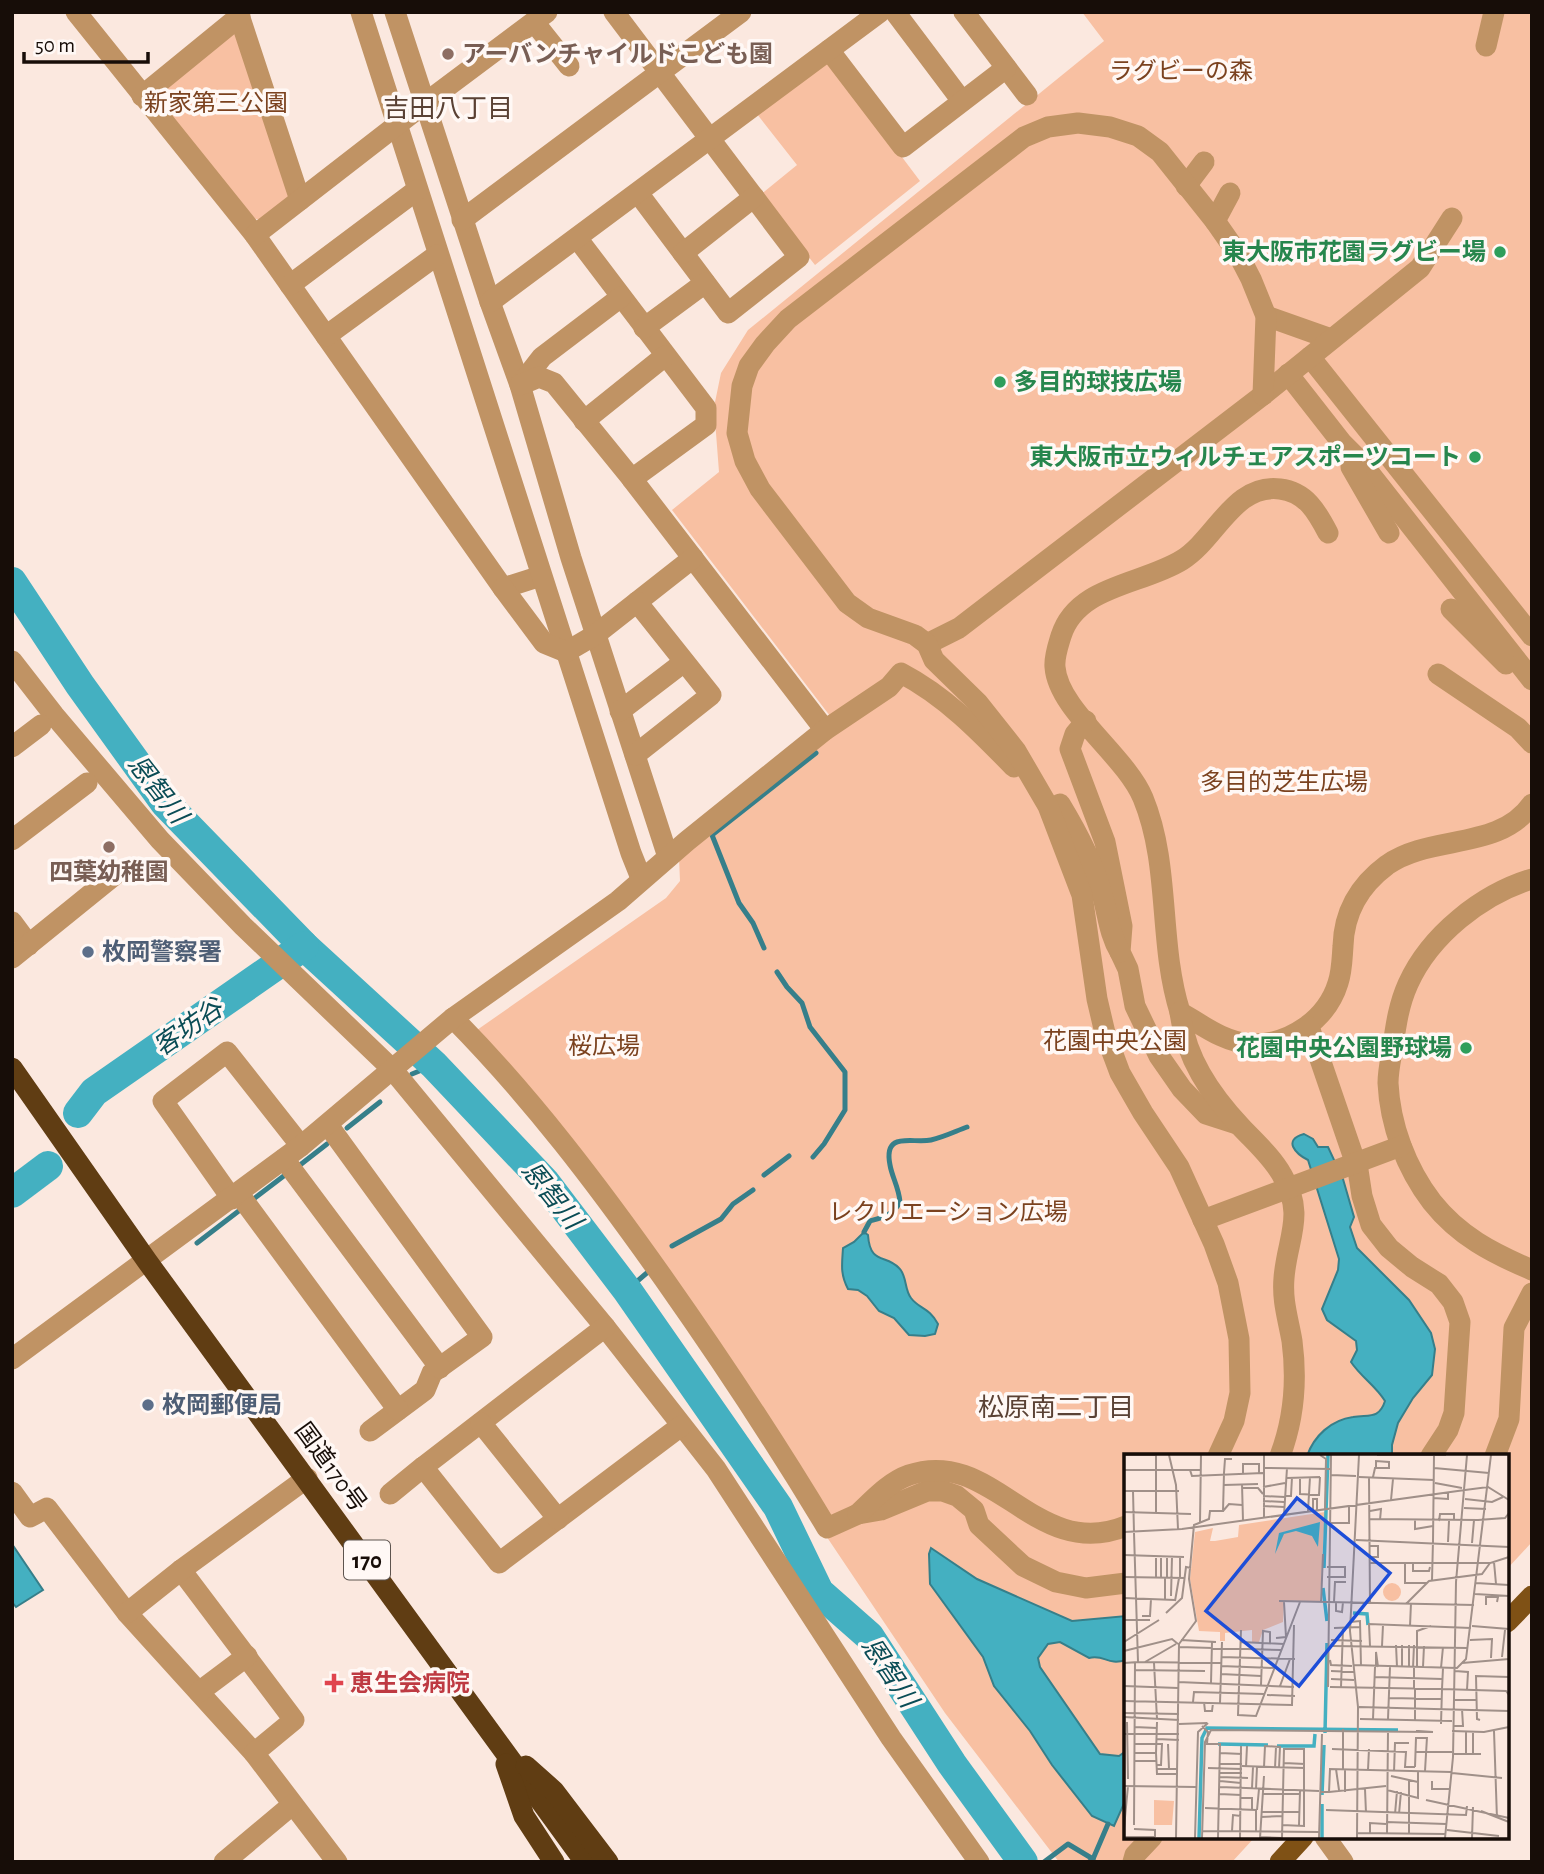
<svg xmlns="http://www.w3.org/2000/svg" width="1544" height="1874" viewBox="0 0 1544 1874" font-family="'Alegreya Sans','Noto Sans JP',sans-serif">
  <rect width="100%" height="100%" fill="#fbe8df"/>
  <!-- green -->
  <g fill="#f8c0a2">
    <polygon points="1082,12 1532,12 1532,1542 1507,1569 1507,1456 1126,1456 1126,1837 1255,1837 1232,1862 1059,1862 945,1713 800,1497 811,1489 477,1030 666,898 680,881 679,858 840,729 672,510 719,472 714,407 721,373 748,330 1104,41"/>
    <polygon points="230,33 240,34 291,188 285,209 268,223 253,218 157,100 161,87"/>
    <polygon points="822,62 832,64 920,181 815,265 760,195 797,165 757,114"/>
  </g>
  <!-- water -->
  <g fill="#44b0c1" stroke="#367f8a" stroke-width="2">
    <path d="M1304,1134L1313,1139L1318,1147H1328L1343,1179L1354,1217L1350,1227L1357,1248L1409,1300L1431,1333L1435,1349L1432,1375L1413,1398L1398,1423L1392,1445V1456H1307C1314,1436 1331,1420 1353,1417C1368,1414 1379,1420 1385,1401C1376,1386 1361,1377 1351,1362L1357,1350L1356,1341L1327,1320L1322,1309L1338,1270L1339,1259L1308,1160C1296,1154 1282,1140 1304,1134Z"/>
    <path d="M864,1232L868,1235C870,1265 886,1254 899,1268C907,1275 904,1289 911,1298C919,1309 929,1307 938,1324L935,1334L925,1336L909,1335L894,1318L879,1311L867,1296L858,1290L848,1289C840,1274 842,1264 843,1248L854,1242Z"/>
    <polygon points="12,1544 43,1590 16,1607 12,1602"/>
    <path d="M931,1548L977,1579L1072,1621L1126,1616V1660C1107,1666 1105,1654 1089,1658L1060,1642L1048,1644L1038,1658L1040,1667L1100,1754L1119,1756L1126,1751V1799L1114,1826L1092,1816L1052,1765L1030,1731L994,1686L983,1657L930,1584L929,1554Z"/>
  </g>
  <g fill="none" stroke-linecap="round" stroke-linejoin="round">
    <!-- stream -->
    <g stroke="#367f8a" stroke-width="5">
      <polyline points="764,948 753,923 739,903 712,835 816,753"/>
      <polyline points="777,972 787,987 802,1003 810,1027 845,1072 845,1110 824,1144 813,1157"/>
      <polyline points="412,1074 434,1065"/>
      <polyline points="347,1128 380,1102"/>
      <polyline points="300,1165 327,1144"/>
      <polyline points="764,1175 789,1156"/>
      <polyline points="251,1201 285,1175"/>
      <path d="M864,1232L870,1221C884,1217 893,1215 900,1202C899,1188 892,1177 890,1165C883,1130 913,1144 931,1140C944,1137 956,1131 967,1127"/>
      <polyline points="197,1243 240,1210"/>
      <polyline points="672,1246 721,1219 733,1204 753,1190"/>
      <polyline points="627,1290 649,1271"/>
      <polyline points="1044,1862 1068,1844 1093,1859"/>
      <polyline points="1089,1862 1093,1859 1108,1824"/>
    </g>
    <!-- river -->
    <g stroke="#44b0c1" stroke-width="30">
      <polyline points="12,582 80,685 165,803 304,946 434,1065 545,1182 627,1290 778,1507 819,1592 869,1636 952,1764 1023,1862"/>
      <polyline points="78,1113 94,1092 304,946"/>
      <polyline points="12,1193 48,1166"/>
    </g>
    <!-- minor -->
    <g stroke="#c09364" stroke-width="21">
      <polyline points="76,12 255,235 503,588 541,576"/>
      <polyline points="238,12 300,200"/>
      <polyline points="361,12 631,853 641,878"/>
      <polyline points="395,12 490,302 520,385 571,558 668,857"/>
      <polyline points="614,12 799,257 728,313 638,193"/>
      <polyline points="895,12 962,101"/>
      <polyline points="964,12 1027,95"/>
      <polyline points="534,22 569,66"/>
      <polyline points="1486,46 1494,12"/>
      <polyline points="829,50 903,147 1006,68"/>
      <polyline points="142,96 240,16"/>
      <polyline points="1186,186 1204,162"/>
      <polyline points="462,220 741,12"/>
      <polyline points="1215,221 1230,193"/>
      <polyline points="255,235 424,104 547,12"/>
      <polyline points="577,238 706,408 706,425 632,479"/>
      <polyline points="683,253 754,197"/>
      <polyline points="290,285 417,190"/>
      <polyline points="490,302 880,12"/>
      <polyline points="1266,316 1331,339"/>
      <polyline points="644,328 705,283"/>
      <polyline points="326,336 437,255"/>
      <polyline points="1310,357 1532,636"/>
      <polyline points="1288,374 1342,443 1360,461 1532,680"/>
      <polyline points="521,384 542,357 621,297"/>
      <polyline points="520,385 539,377 554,383 632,479 825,730"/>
      <polyline points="584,421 665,356"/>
      <polyline points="1351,467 1389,533"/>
      <path d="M1328,533C1317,512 1306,492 1280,489C1234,483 1216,539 1182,560C1142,585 1077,585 1061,636C1058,646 1054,657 1055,667C1058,710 1125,755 1143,798C1171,866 1158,942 1180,1012C1202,1025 1225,1043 1252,1044C1290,1045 1327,1019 1338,983C1342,971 1342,959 1343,946C1344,912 1360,885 1387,865C1431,834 1499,851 1532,804"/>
      <polyline points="503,588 544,643 566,652 595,635 693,558"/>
      <polyline points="1451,609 1506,664"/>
      <polyline points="927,644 959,628 1263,395 1420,268 1452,218"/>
      <polyline points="12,661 54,715 160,840 243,926 392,1069 605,1327 716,1469 891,1738 979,1862"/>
      <polyline points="1438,674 1518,728 1532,743"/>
      <polyline points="620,711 684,662"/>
      <polyline points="1086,721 1075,734 1070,749 1105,842 1122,926 1120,952 1128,969 1135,1006 1159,1056 1182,1089 1206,1114 1237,1124"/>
      <polyline points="12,747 41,725"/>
      <polyline points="635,755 711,695 637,602"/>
      <path d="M1060,804C1077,832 1093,862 1102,894C1108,914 1109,934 1120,952"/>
      <polyline points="12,840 87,783"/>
      <path d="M1532,879C1482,894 1430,935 1408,984C1399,1004 1396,1024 1393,1046C1391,1058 1388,1071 1388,1083C1390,1125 1406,1168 1432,1202C1459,1236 1492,1253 1532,1270"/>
      <polyline points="12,922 29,945"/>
      <polyline points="12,958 117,873"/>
      <path d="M1180,1012C1185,1057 1210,1094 1241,1127C1255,1142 1272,1157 1282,1175C1306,1215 1287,1238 1284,1278C1282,1301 1288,1318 1292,1341C1297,1379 1294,1419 1280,1456"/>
      <path d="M453,1018C532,1098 599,1187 664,1279C721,1360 776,1443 827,1528L858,1514L881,1510L927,1491H943L957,1496L974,1510L979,1525L1023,1566L1056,1582L1086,1588L1126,1583"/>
      <polyline points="1309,1027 1358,1170 1362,1196 1371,1225 1389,1248 1412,1267 1439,1284 1453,1302 1460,1322 1454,1413 1448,1430 1431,1456"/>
      <polyline points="328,1125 482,1337 432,1373 425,1390 370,1431"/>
      <polyline points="284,1159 440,1368"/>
      <polyline points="239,1194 398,1410"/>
      <polyline points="232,1199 163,1101 227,1052 301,1146"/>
      <polyline points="605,1327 423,1467 499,1563 681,1426"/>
      <path d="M12,1359L301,1146L453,1018L618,901L687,841L825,730L889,687L901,673C945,696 979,731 1014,767"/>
      <polyline points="481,1423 558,1519"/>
      <polyline points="1218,1456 1234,1421 1240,1393 1239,1339 1228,1283 1214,1244 1179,1167 1143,1113 1120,1073 1105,1033 1097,999 1082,895 1048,806 1016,751 978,703 934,660 927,644 915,635 868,618 847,603 760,489 745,461 737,433 742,386 749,366 765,344 788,319 1024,137 1048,127 1078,123 1110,127 1138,136 1160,152 1215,221 1238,254 1251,279 1266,316 1263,395"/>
      <polyline points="1495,1456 1509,1419 1514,1328 1532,1293"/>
      <polyline points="12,1492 30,1517 47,1508 127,1613 254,1753 337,1862"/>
      <polyline points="390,1494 423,1467"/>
      <path d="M858,1514C873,1500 889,1482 909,1475C993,1446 1035,1563 1126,1526"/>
      <polyline points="181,1570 294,1720 254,1753"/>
      <polyline points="127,1613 181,1570 307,1478"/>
      <polyline points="199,1692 247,1656"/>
      <polyline points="1325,1837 1343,1862"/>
      <polyline points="224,1862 292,1805"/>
      <polyline points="1133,1862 1135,1855 1152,1837"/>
    </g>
    <!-- major -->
    <g stroke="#7f5115" stroke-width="21">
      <polyline points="1507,1622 1532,1596"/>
      <polyline points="1280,1862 1303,1837"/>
    </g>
    <!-- highway -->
    <g stroke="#603d13" stroke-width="21">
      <polyline points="12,1068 147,1261 585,1862"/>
      <polyline points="506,1764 524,1816 554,1862"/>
      <polyline points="526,1766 554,1791 608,1862"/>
    </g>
    <!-- minor-bridge -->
    <polyline stroke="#c09364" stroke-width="21" points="1203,1220 1401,1146"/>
  </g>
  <!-- markers -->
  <g fill="#8d6e63" stroke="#fff8f5" stroke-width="2.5">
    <circle cx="448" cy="54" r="7"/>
    <circle cx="109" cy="847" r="7"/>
  </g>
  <g fill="#2e9e5b" stroke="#fff8f5" stroke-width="2.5">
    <circle cx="1500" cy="252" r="7"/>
    <circle cx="1000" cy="382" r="7"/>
    <circle cx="1475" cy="457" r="7"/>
    <circle cx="1466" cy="1048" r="7"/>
  </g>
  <g fill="#5c6f8a" stroke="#fff8f5" stroke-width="2.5">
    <circle cx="88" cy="952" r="7"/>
    <circle cx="148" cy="1405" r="7"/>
  </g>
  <path fill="#e0444e" stroke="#fff8f5" stroke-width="2.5" d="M330.5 1672.5h7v7h7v7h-7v7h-7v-7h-7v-7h7z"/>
  <g text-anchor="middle" stroke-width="7" stroke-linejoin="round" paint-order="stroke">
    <!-- shield labels -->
    <rect fill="#fff8f5" stroke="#5d544f" stroke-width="2" x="344" y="1540.5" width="46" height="39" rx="5"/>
    <g font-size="23" font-weight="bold" fill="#170d08">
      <text x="367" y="1568">170</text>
    </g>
    <!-- education labels -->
    <g font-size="24" font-weight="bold" fill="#785e54" stroke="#fff8f5" text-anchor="start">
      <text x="462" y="62">アーバンチャイルドこども園</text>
      <text x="109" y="880" text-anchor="middle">四葉幼稚園</text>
    </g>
    <!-- park labels -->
    <g font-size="24" fill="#7b421f" stroke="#fff8f5">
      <text x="1181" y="79">ラグビーの森</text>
      <text x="216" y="111">新家第三公園</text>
      <text x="1284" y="790">多目的芝生広場</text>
      <text x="1115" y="1049">花園中央公園</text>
      <text x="604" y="1054">桜広場</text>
      <text x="948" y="1220">レクリエーション広場</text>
    </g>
    <!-- leisure labels -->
    <g font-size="24" font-weight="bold" fill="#27864d" stroke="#fff8f5" text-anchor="end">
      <text x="1486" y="260">東大阪市花園ラグビー場</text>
      <text x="1014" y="390" text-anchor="start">多目的球技広場</text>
      <text x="1461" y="465">東大阪市立ウィルチェアスポーツコート</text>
      <text x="1452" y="1056">花園中央公園野球場</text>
    </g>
    <!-- service labels -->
    <g font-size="24" font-weight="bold" fill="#4e5e75" stroke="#fff8f5" text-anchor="start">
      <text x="102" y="960">枚岡警察署</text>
      <text x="162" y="1413">枚岡郵便局</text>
    </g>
    <!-- street labels -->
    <g font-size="24" fill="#170d08" stroke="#fff8f5">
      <text transform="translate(331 1467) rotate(54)" y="8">国道170号</text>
    </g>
    <!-- health labels -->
    <g font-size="24" font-weight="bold" fill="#be3a42" stroke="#fff8f5" text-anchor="start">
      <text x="350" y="1691">恵生会病院</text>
    </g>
    <!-- neighbourhood labels -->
    <g font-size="26" fill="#5a4134" stroke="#fff8f5">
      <text x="448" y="117">吉田八丁目</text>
      <text x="1056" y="1416">松原南二丁目</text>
    </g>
    <!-- water labels -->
    <g font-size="26" font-style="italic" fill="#0a4c55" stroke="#fff8f5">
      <text transform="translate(158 789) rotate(52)" y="9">恩智川</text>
      <text transform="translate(188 1027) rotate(-35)" y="9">客坊谷</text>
      <text transform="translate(552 1195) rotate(51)" y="9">恩智川</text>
      <text transform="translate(890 1672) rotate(56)" y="9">恩智川</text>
    </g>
  </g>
  <!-- overview -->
  <g transform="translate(1124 1454)">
    <rect width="385" height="385" fill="#fbe8df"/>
    <path d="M201,58L196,147H160L159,168L139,176L135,188H128V176L101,179V187H96V178L75,177L66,125L71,78L89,74L86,87H91L114,83L115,71ZM259 138a9 9 0 1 1 18 0a9 9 0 1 1-18 0ZM30,346L50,347L48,371H30Z" fill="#f8c0a2"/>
    <path d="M196,68L194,93L188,82L172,77L160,80L151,100L155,79Z" fill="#44b0c1"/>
    <path fill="none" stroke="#44b0c1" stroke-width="3.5" d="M200,114L204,1M199,134L203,167M229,159L243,160L244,171M201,279L203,189M94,290L144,291M153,292H190L191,280M198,341L200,291M75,384L78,284L83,274L274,276M198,384V350"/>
    <path fill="none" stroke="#a09089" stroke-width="2" d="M0,1H32M32,1V59M45,1L52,31L54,75M196,1L202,5L201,55M253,1H322M140,14L207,15M310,14L365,19M0,16H76M66,16L68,22L139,19M100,19L101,5H108M119,20V10H135V20M207,21L232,22M176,23V40L195,41L196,23M235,23L310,26M245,23L246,150M249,23L251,14H265V8L252,7V14M163,24L196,23M311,29L338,34M118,30L119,67M100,31L134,30M139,33L161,29M119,34H134L139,40M341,36L364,33L385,46M0,37H55M9,37L10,78M139,42L161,43M161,42H167L168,23M309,44L324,45V39M341,45L368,48L379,43M267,46L269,25M139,47L160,48M139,52L160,53M340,54L362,55M189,56V45H193V56M99,57L105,50L118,51M184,57L186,23M246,57L257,55L256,66M0,58L67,60M160,61L163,14M140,64V1M246,65L354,66L381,64L385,59M291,65V75L309,72M315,67L316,60H330V66M76,68L77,1M207,69H225V53M0,78L58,75L341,36M232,86L385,93M309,87L310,1M324,88L325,67M348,89L350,66M0,101L60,103M37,103V124M245,103H254V92H245M281,108V129H303M289,108V117H305L306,113M370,108L372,130M245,109H366M203,113H221V123H203M0,123L61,124M32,123V102M43,124V103M56,124V103M308,126L309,87M352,129L385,131M351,140L385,142M47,142L48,103M0,144L51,146M41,146V124M51,147L55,124M155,147L350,151M210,148L211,128H222M212,148V157L218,158L219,148M197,149L199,100M282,150L305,127L358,120L366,109L385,103M362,151V143H374L373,148M42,159L58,144L62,113L67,114M18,162H26L27,145M0,166H26M226,168L236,167L237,212M286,172L287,149M348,172L385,175M210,174L237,173M117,176L114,261L132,262L176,148M152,184L162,183L160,148M57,186L92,188M207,186L238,187M346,186L368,185L367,204M0,188L35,166M117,188L160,190M272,191L273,213M208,192L344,194M246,192L245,170L347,174M258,192L259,171M55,193L157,196M0,197L48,185L54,190M97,203L171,205M378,203L381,176M206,206L207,211L228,212M14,208L97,209M21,208L52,190M0,209L14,208L10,79M30,209L33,265M338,209L385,205M230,211L333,214L342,205L367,1M97,212L151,214M252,213V198L254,213M278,213V191M285,213V191M290,213V235M293,213V177L307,172M299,213L300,192M289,214L290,191M317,214L319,193M11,216L81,217M207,217L230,218M331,217L344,218L343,236M97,220L137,222M250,223L318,225M207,225L230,226M54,228L170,233M87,229L88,188M137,231L139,177L146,178V189M0,232L54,234M156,232L166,205M204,233L207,1M206,233L318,235L319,214M217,233L219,174M143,241L171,242M265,244L317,245M329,246H352M0,247L168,251L170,171M69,248L70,238L140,240M80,248L81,257H88L89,249M96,249L98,188M235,253L385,257M0,259L55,260M0,263L55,266M236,265L328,267M249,265L251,213M264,265L266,213M291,266V234M356,266L353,265L352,222L385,223M3,268L4,325M55,270L83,269M317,270L318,235L382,237L385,241M78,272L84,278L83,290H96L94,384M329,272H339L338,255M10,273L33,274M219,275V315M328,277L360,278L385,273M370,277L373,365M0,280H55M33,285L55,286M10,290H38L37,311H32M44,290L45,315M208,295L282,298L281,313H291M291,298H328M10,299H32L33,268M32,299L33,320H53M96,299L118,300M329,300H357M342,300V278M349,300V277M10,307H32M160,309L181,310M96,310H118M118,312L181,314M122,313L123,292M140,313L141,292L156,293L155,314M291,313L292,284H303M84,314L118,315M151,314L152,293M32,315H54M212,315L215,336M244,316L245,295M301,317L303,283M270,318L271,289H285M96,319H118M328,319L378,324M267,322L294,328M96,323L124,324M285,326V380M96,327L117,329M308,327V335H326M0,332L72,333M96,333L195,337M128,334L129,313M132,335L133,313M241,335L242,359M263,336L294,344V317M196,338H205L206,315L327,318M205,338L262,332M221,338V315M95,340L117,341M139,340H176M117,344H128V356M302,346L385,364M81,354L132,356V377M133,356L135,335M202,356L342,361L343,352M357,357L385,368M137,358H175M271,360L273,337M275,360L277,338M137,363L159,362M262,368L322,370M10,371L11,208M158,371L180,372V295H160M175,371L176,337M0,374L4,332M10,375L31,376V383M323,376L375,382M79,377L195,378M108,377L109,361L117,362M233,379L321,380M246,379V369L262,370M263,380L264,277M0,383H31M136,383L158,384M52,384L55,190L72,167L65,125L70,71L85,65L86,57H99L100,19M71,384L74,278L84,269M78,384L81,288L87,276L309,278L292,277M116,384L117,292M136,384L140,322M158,384L160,294M195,384L198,280M233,384L234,253L226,177L235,1M321,384L329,303L332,128L343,1M348,384L349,353"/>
    <path fill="#1d4ed8" fill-opacity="0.15" stroke="#1d4ed8" stroke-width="3.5" d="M173,44L266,119L175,232L82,157Z"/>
    <rect width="385" height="385" fill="none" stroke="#170d08" stroke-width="3.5"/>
  </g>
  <!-- border -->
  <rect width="1544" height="1874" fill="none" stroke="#170d08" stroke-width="28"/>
  <!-- scale -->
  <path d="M24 52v10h124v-10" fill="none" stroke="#170d08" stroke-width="3.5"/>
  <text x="35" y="52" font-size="21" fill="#170d08" stroke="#fff8f5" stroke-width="5" paint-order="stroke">50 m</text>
</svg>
